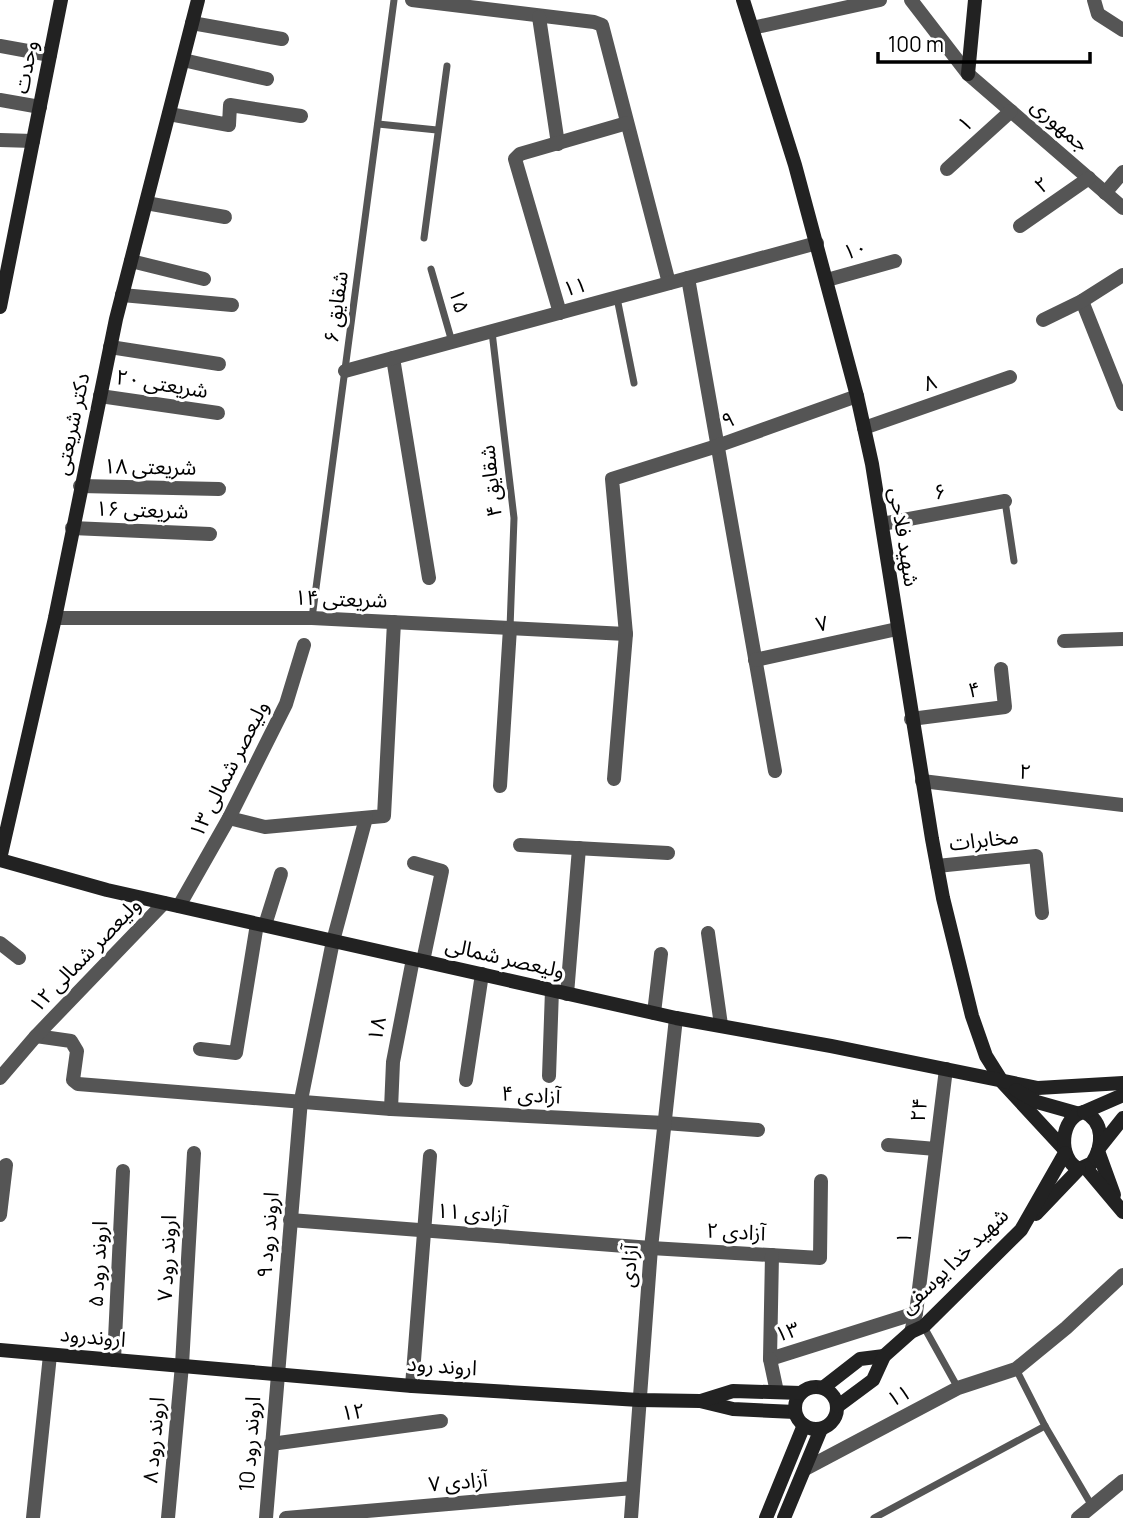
<svg xmlns="http://www.w3.org/2000/svg" width="1123" height="1518" viewBox="0 0 1123 1518" font-family="Manrope,'Noto Sans Arabic',sans-serif">
  <rect width="100%" height="100%" fill="#fff"/>
  <g fill="none" stroke-linecap="round" stroke-linejoin="round">
    <!-- lane -->
    <g stroke="#555" stroke-width="7">
      <polyline points="378,124 437,130"/>
      <polyline points="424,238 447,66"/>
      <polyline points="431,269 452,342"/>
      <polyline points="617,298 634,383"/>
      <polyline points="492,332 514,518 510,628"/>
      <polyline points="1005,501 1014,561"/>
      <polyline points="312,618 394,0"/>
      <polyline points="924,1327 958,1388"/>
      <polyline points="1016,1369 1045,1426 1092,1506"/>
      <polyline points="874,1518 1045,1426"/>
    </g>
    <!-- street -->
    <g stroke="#555" stroke-width="14">
      <polyline points="412,0 594,22 602,25 669,283"/>
      <polyline points="911,0 968,74 1123,208"/>
      <polyline points="1094,0 1098,14 1123,30"/>
      <polyline points="539,17 558,144"/>
      <polyline points="192,23 282,39"/>
      <polyline points="752,28 880,0"/>
      <polyline points="0,46 50,55"/>
      <polyline points="183,60 267,79"/>
      <polyline points="0,100 40,107"/>
      <polyline points="169,114 229,125 230,105 301,116"/>
      <polyline points="0,140 33,141"/>
      <polyline points="947,169 1011,111"/>
      <polyline points="1105,193 1123,172"/>
      <polyline points="146,203 225,217"/>
      <polyline points="1020,226 1089,178"/>
      <polyline points="131,261 204,279"/>
      <polyline points="688,278 775,771"/>
      <polyline points="827,280 895,261"/>
      <polyline points="122,295 232,305"/>
      <polyline points="1082,301 1123,404"/>
      <polyline points="560,313 515,159 520,154 627,123"/>
      <polyline points="1043,320 1082,301 1123,275"/>
      <polyline points="110,347 219,364"/>
      <polyline points="393,358 429,578"/>
      <polyline points="345,371 817,243"/>
      <polyline points="100,396 218,413"/>
      <polyline points="864,428 1010,377"/>
      <polyline points="80,486 219,489"/>
      <polyline points="882,524 1005,501"/>
      <polyline points="72,528 210,534"/>
      <polyline points="55,618 312,618 626,634"/>
      <polyline points="1064,641 1123,639"/>
      <polyline points="755,660 897,629"/>
      <polyline points="911,719 1005,707 1001,669"/>
      <polyline points="614,779 626,634 612,479 717,446 857,396"/>
      <polyline points="922,781 1123,805"/>
      <polyline points="500,786 510,628"/>
      <polyline points="229,818 265,827 384,816 394,622"/>
      <polyline points="520,845 668,853"/>
      <polyline points="414,863 442,871 423,961"/>
      <polyline points="937,866 1036,856 1042,913"/>
      <polyline points="179,906 229,818 286,704 304,645"/>
      <polyline points="265,925 281,874"/>
      <polyline points="708,933 721,1025"/>
      <polyline points="0,943 19,958"/>
      <polyline points="567,994 579,848"/>
      <polyline points="654,1013 661,954"/>
      <polyline points="36,1036 71,1041 77,1051 73,1080 78,1084 391,1109 665,1123 758,1130"/>
      <polyline points="200,1049 236,1053 257,924"/>
      <polyline points="549,1076 552,990"/>
      <polyline points="0,1078 36,1036 164,903"/>
      <polyline points="466,1080 482,974"/>
      <polyline points="391,1109 393,1062 413,959"/>
      <polyline points="888,1145 936,1149"/>
      <polyline points="0,1215 6,1165"/>
      <polyline points="290,1220 651,1248 820,1258 821,1181"/>
      <polyline points="772,1255 770,1359 916,1313"/>
      <polyline points="911,1332 916,1313 946,1069"/>
      <polyline points="770,1359 777,1392"/>
      <polyline points="114,1360 123,1171"/>
      <polyline points="412,1386 430,1156"/>
      <polyline points="271,1444 441,1421"/>
      <polyline points="805,1469 958,1388 1016,1369 1066,1328 1123,1275"/>
      <polyline points="33,1518 50,1355"/>
      <polyline points="168,1518 182,1365 194,1153"/>
      <polyline points="266,1518 301,1100 333,941 366,818"/>
      <polyline points="286,1518 633,1488"/>
      <polyline points="631,1518 651,1248 676,1018"/>
      <polyline points="1078,1518 1123,1481"/>
    </g>
    <!-- secondary -->
    <g stroke="#222" stroke-width="14">
      <polyline points="743,0 795,165 857,396 872,464 932,839 943,898 972,1016 986,1056 1003,1083 1064,1149"/>
      <polyline points="968,74 975,0"/>
      <polyline points="0,307 61,0"/>
      <polyline points="0,859 55,618 116,319 198,0"/>
      <polyline points="0,860 107,890 676,1018 831,1046 1038,1088 1123,1083"/>
      <polyline points="1016,1090 1037,1102 1076,1113"/>
      <path d="M1084,1112C1105,1122 1103,1146 1092,1163L1079,1169C1057,1159 1060,1116 1084,1112Z"/>
      <polyline points="1084,1112 1123,1095"/>
      <polyline points="1100,1147 1123,1118"/>
      <polyline points="1098,1151 1114,1195"/>
      <polyline points="1086,1168 1123,1212"/>
      <polyline points="1036,1214 1079,1169"/>
      <polyline points="0,1350 412,1386 639,1400 700,1401 733,1409 795,1412"/>
      <circle cx="816" cy="1408" r="21"/>
      <polyline points="824,1387 860,1359 884,1356"/>
      <polyline points="701,1401 733,1391 801,1393"/>
      <polyline points="838,1406 873,1380 884,1356 911,1332 924,1326 1021,1230 1065,1153"/>
      <polyline points="766,1518 804,1425"/>
      <polyline points="784,1518 821,1429"/>
    </g>
  </g>
  <g text-anchor="middle" stroke-width="6" stroke-linejoin="round" paint-order="stroke">
    <!-- street labels -->
    <g font-size="21" fill="#000" stroke="#fff">
      <text transform="translate(26 67) rotate(-79)" y="7">وحدت</text>
      <text transform="translate(965 124) rotate(-42)" y="7">۱</text>
      <text transform="translate(1060 125) rotate(41)" y="7">جمهوری</text>
      <text transform="translate(1042 185) rotate(-35)" y="7">۲</text>
      <text transform="translate(855 250) rotate(-16)" y="7">۱۰</text>
      <text transform="translate(575 287) rotate(-15)" y="7">۱۱</text>
      <text transform="translate(459 301) rotate(74)" y="7">۱۵</text>
      <text transform="translate(336 307) rotate(-82)" y="7">شقایق ۶</text>
      <text transform="translate(930 383) rotate(-19)" y="7">۸</text>
      <text transform="translate(162 384) rotate(9)" y="7">شریعتی ۲۰</text>
      <text transform="translate(728 420) rotate(-20)" y="7">۹</text>
      <text transform="translate(72 424) rotate(-78)" y="7">دکتر شریعتی</text>
      <text transform="translate(150 467) rotate(1)" y="7">شریعتی ۱۸</text>
      <text transform="translate(491 481) rotate(-96)" y="7">شقایق ۴</text>
      <text transform="translate(940 492) rotate(-11)" y="7">۶</text>
      <text transform="translate(142 510) rotate(2)" y="7">شریعتی ۱۶</text>
      <text transform="translate(904 537) rotate(81)" y="7">شهید فلاحی</text>
      <text transform="translate(341 599) rotate(2)" y="7">شریعتی ۱۴</text>
      <text transform="translate(822 624) rotate(-12)" y="7">۷</text>
      <text transform="translate(974 690) rotate(-7)" y="7">۴</text>
      <text transform="translate(229 769) rotate(-63)" y="7">ولیعصر شمالی ۱۳</text>
      <text transform="translate(1025 772) rotate(7)" y="7">۲</text>
      <text transform="translate(984 840) rotate(-6)" y="7">مخابرات</text>
      <text transform="translate(85 955) rotate(-46)" y="7">ولیعصر شمالی ۱۲</text>
      <text transform="translate(505 958) rotate(13)" y="7">ولیعصر شمالی</text>
      <text transform="translate(377 1029) rotate(-79)" y="7">۱۸</text>
      <text transform="translate(531 1095) rotate(3)" y="7">آزادی ۴</text>
      <text transform="translate(919 1110) rotate(-83)" y="7">۲۴</text>
      <text transform="translate(472 1213) rotate(4)" y="7">آزادی ۱۱</text>
      <text transform="translate(736 1232) rotate(3)" y="7">آزادی ۲</text>
      <text transform="translate(268 1235) rotate(-85)" y="7">اروند رود ۹</text>
      <text transform="translate(904 1238) rotate(-83)" y="7">۱</text>
      <text transform="translate(167 1258) rotate(-87)" y="7">اروند رود ۷</text>
      <text transform="translate(954 1261) rotate(-44)" y="7">شهید خدا یوسفی</text>
      <text transform="translate(98 1264) rotate(-87)" y="7">اروند رود ۵</text>
      <text transform="translate(629 1266) rotate(-85)" y="7">آزادی</text>
      <text transform="translate(787 1332) rotate(-18)" y="7">۱۳</text>
      <text transform="translate(93 1337) rotate(5)" y="7">اروندرود</text>
      <text transform="translate(442 1366) rotate(4)" y="7">اروند رود</text>
      <text transform="translate(899 1396) rotate(-28)" y="7">۱۱</text>
      <text transform="translate(353 1412) rotate(-7)" y="7">۱۲</text>
      <text transform="translate(154 1440) rotate(-85)" y="7">اروند رود ۸</text>
      <text transform="translate(250 1444) rotate(-86)" y="7">اروند رود 10</text>
      <text transform="translate(458 1482) rotate(-5)" y="7">آزادی ۷</text>
    </g>
  </g>
  <!-- scale -->
  <path d="M878 52v10h212v-10" fill="none" stroke="#000000" stroke-width="3.5"/>
  <text x="888" y="52" font-size="21" fill="#000000" stroke="#ffffff" stroke-width="5" paint-order="stroke">100 m</text>
</svg>
